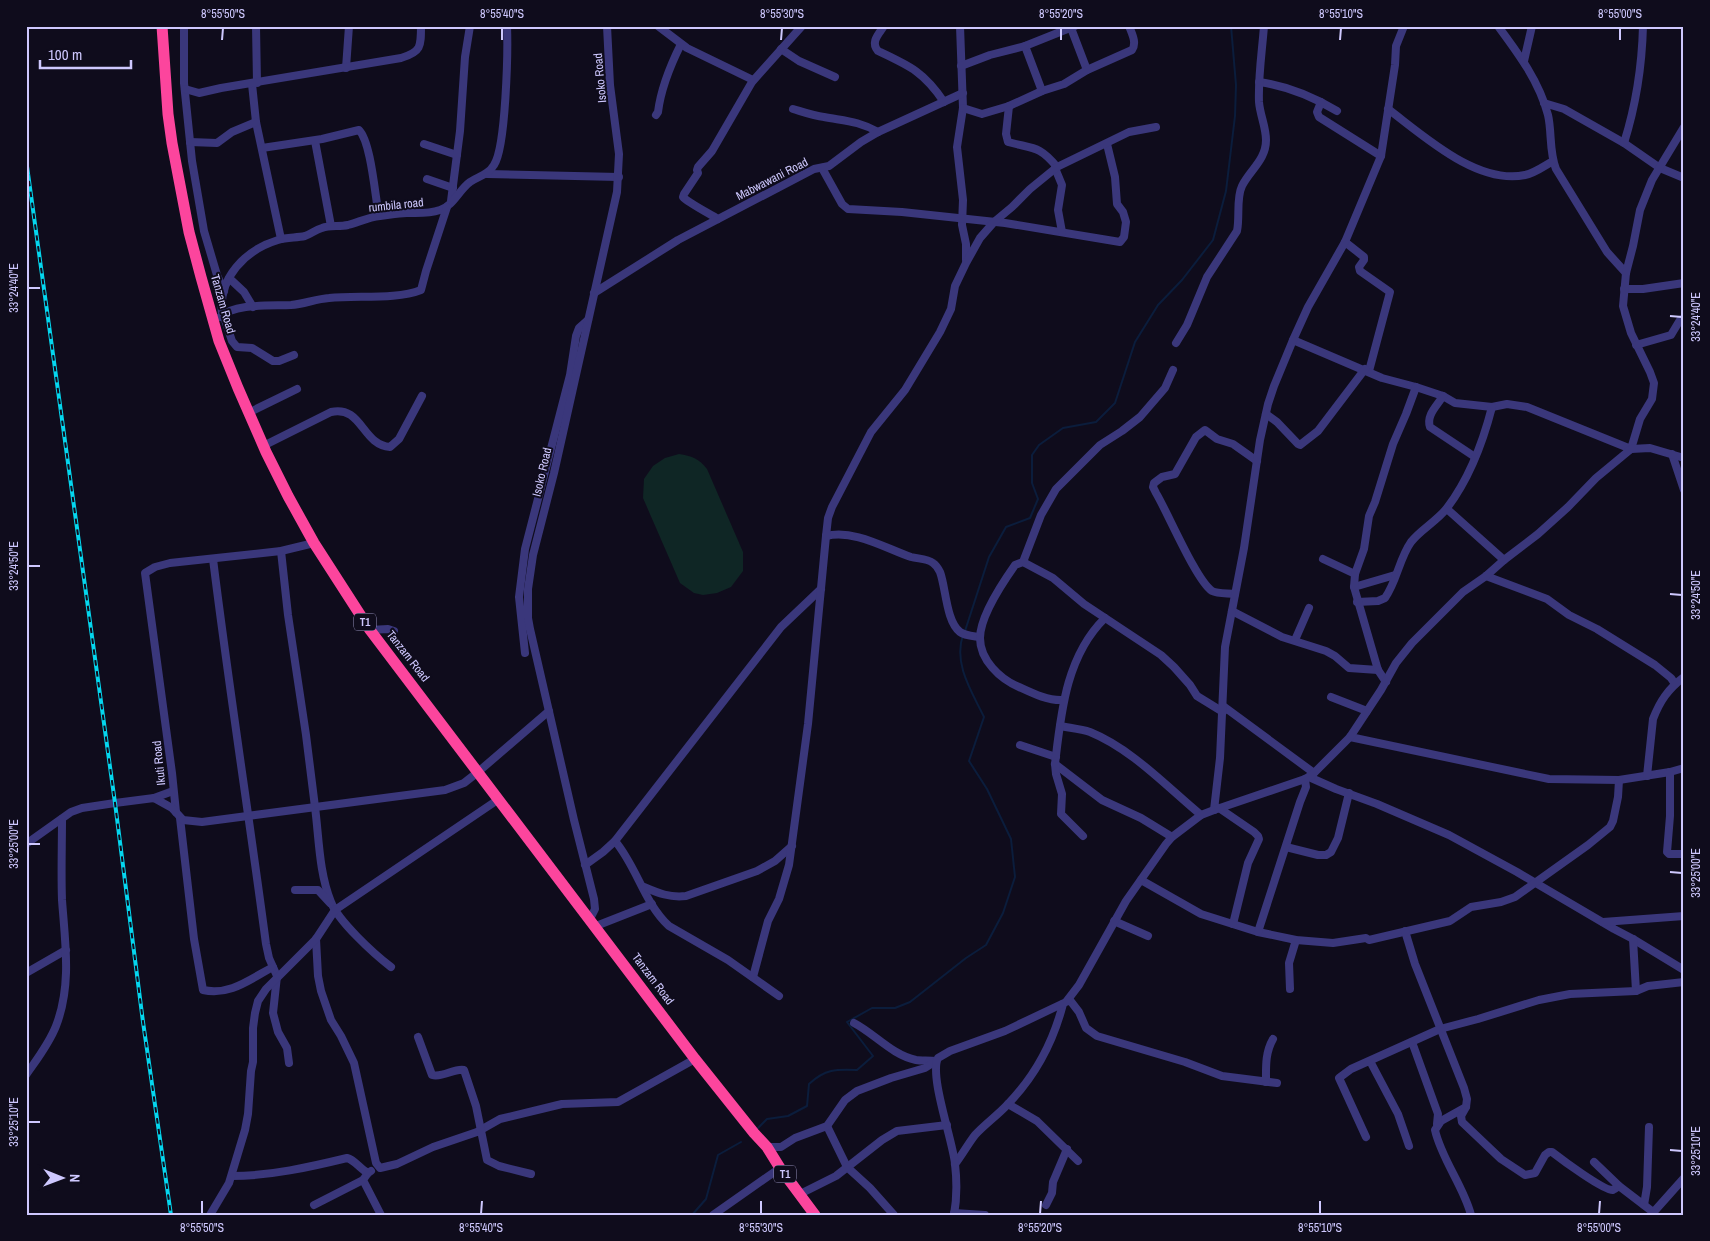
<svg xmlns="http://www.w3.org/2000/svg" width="1710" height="1241" viewBox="0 0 1710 1241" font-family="'Archivo Narrow',sans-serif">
  <rect width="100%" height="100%" fill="#0f0c1c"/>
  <!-- park -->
  <path fill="#0f2625" d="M679,454C692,456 698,458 707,469L743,552V571L731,587L717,593L703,595L694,593L680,583L643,498L644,479L653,466L665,458Z"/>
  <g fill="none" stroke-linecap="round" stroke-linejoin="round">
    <!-- stream -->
    <g stroke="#0b1d3c" stroke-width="2">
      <polyline points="965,631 989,557 1006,527 1030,518 1038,499 1032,483 1032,455 1039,445 1063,428 1096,422 1115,403 1135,342 1158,305 1182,280 1213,240 1226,191 1235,116 1236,85 1231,26"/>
      <path d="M757,1129L767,1119L788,1116L807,1106L809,1084C825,1069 836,1069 857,1070L873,1056L847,1022L872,1008H895L910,1002L966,958L986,945L1003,913L1015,877L1011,839L987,789L969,761L984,717C972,692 953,664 963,635"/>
      <polyline points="692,1215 706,1199 718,1155 741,1142"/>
    </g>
    <!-- minor -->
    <g stroke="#3a377b" stroke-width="8">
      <polyline points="184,26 184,83 192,161 204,231 217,275 224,291"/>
      <polyline points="256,26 257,83"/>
      <polyline points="658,26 687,48 753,80"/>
      <path d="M884,26C879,34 870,42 878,51C910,66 924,72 944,102"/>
      <polyline points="960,26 963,108 957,147 963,200 962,225 966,244 966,260"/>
      <path d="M1498,26C1518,53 1539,81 1548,115C1552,132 1549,152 1556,169L1607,252L1626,273"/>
      <polyline points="1071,28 1087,70"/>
      <polyline points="1025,46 1042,91"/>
      <polyline points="781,49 799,61 835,77"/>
      <polyline points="1524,61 1532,26"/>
      <polyline points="961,66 990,55 1025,46 1075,26"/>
      <polyline points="346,68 349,26"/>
      <path d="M1259,82C1288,86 1312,96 1337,111"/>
      <polyline points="252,84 256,122 281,239"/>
      <path d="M185,89L199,93L221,88L401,58C421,52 421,47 421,26"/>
      <polyline points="1321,102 1317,112 1319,117 1381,156"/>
      <polyline points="1544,103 1564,109 1624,143 1660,168 1684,178"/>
      <path d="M1009,106L1006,134L1008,142C1033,149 1039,145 1057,167"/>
      <path d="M963,108L982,114L1009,106L1042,91L1064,84L1087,70L1132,50C1137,43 1132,34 1129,26"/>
      <path d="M793,109C803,112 814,116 824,117C845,121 859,121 878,132"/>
      <path d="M1388,109C1424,136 1477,185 1525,175C1535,173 1544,166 1553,161"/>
      <path d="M656,115L658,112C661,88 670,66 681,44"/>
      <polyline points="315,141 331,226"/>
      <polyline points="190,142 217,143 232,132 256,122"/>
      <path d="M1624,143C1636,105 1642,65 1643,26"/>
      <polyline points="424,144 457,155"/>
      <path d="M262,148L322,139L359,130C371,142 375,196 379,216"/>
      <polyline points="822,168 842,204 848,209 902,212 1005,223 1120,242 1124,237 1126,222 1123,212 1117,204 1115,177 1107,144"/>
      <polyline points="1055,168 1062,185 1058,210 1062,232"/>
      <polyline points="487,174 619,177"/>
      <polyline points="427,179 453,188"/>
      <polyline points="451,201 460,131 465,57 470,26"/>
      <path d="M718,219C710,214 687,202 683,197L684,194L698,173L697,170L698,167L712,151L752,82L802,26"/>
      <polyline points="1345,242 1364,257 1364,260 1359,267 1360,271 1390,292 1369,371"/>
      <polyline points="229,278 244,292 253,307"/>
      <polyline points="1624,289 1643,289 1684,283"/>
      <polyline points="594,293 678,240 814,169 829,166 861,142 878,132 963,93"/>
      <path d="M222,314C218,278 245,250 278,240C287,237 296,238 305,236C311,234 315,230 322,228C330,225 339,227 348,225C359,222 369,217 380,216C389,215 398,213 407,213C419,213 428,214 440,210C453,206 459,190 470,182C479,176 488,175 494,165C506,147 508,51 507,26"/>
      <polyline points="223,314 232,341 237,347 252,348 273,361 279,361 294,355"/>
      <path d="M220,317C234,303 272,306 291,305C304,304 316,299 329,298C357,295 396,300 421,290L426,271L447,207"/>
      <polyline points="1293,340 1382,378 1416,387 1443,396 1455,403 1492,407 1507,404 1527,407 1631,449 1640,419 1652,399 1654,383 1650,372 1631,333 1623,306 1626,273 1633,246 1640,210 1652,180 1684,127"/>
      <path d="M1176,343L1187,325L1207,277L1237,231C1240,217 1236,198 1242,186C1250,170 1266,160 1266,140C1266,127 1260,115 1259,102C1258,77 1262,52 1264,26"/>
      <polyline points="1636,345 1671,335 1680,320 1684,318"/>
      <path d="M1443,396C1437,406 1426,415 1430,427L1475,457"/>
      <polyline points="248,413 297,389"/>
      <polyline points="1266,414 1277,422 1298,444 1300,445 1318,431 1365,369"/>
      <path d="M263,446L331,412C362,405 362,445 390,447L399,439L422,396"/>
      <polyline points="1672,454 1684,490"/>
      <polyline points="1447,509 1504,560"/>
      <path d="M826,536C854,529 885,548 911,557C918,559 927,558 933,563C936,565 938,568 940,572C946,588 946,621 960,632C965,636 974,636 980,637"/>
      <polyline points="281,551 288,615 306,735 315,807"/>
      <path d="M213,559C229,688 249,816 266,944L269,958L277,976L273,1013L278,1032L287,1048L289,1063"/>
      <polyline points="1323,559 1355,574"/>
      <polyline points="1023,562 1041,515 1056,489 1100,445 1122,431 1140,417 1165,388 1173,370"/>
      <polyline points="1486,576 1547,599 1569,615 1597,629 1655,665 1671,678 1675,684"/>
      <polyline points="1354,587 1395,575"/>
      <path d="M1235,594C1228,593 1218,594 1212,591C1196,580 1168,513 1156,493L1153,487L1154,483L1162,477L1175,474L1196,437L1205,430L1217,439L1233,444L1257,461"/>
      <path d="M1357,602L1378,601L1385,598C1397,581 1399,559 1411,542C1420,530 1437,521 1447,508C1469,479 1483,442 1492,407"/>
      <polyline points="1232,611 1282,637 1326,651 1335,656 1349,668 1378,670"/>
      <polyline points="370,630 388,629 394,631"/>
      <polyline points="1295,640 1309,608"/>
      <polyline points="525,653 519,597 525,549 570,375 576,336 579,328 588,320"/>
      <polyline points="1386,682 1378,670 1354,587 1355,574 1364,549 1369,516 1375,502 1393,444 1406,414 1416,387"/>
      <polyline points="1331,697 1367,711"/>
      <path d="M1063,700C1048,701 1032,693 1019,687C1000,679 980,660 980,638C980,616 1003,582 1015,565L1023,562L1053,578L1084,604L1161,655L1174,667L1190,685L1197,696L1223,712"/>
      <polyline points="1223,706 1314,773"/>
      <path d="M1060,726C1070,728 1081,729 1090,732C1132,749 1167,787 1201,815"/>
      <polyline points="1350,737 1549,779 1619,780 1670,772 1684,768"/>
      <polyline points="1020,745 1056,757"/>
      <polyline points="1055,764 1102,800 1141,818 1172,837"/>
      <polyline points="1670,772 1670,816 1667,852 1669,854 1684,854"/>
      <path d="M1647,776L1653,719C1660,701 1668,689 1684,677"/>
      <polyline points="1309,777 1336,789 1377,804 1449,835 1517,872 1614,929 1633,939 1684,970"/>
      <polyline points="154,798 173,791"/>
      <path d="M315,807C319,838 319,873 331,902C338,921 374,954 391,967"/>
      <polyline points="1219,808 1254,832 1258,836 1259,839 1248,863 1233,924"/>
      <polyline points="1214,810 1220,758 1225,647 1244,548 1260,440 1268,404 1274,386 1293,340 1308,307 1345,242 1381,156 1395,65 1396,46 1404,26"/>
      <polyline points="176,812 172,773 145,573 155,567 170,563 281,551 314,543"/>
      <path d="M180,818L194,939L203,990C230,996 250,979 273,967"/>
      <path d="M1083,836L1061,814L1062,794L1056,774L1055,764C1061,713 1066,656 1105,618"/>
      <path d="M615,841C637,867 644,903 669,926L728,960L779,996"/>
      <polyline points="26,844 71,812 82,808 115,803 154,798 172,808 183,820 202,822 445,790 464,783 478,772 549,711"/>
      <polyline points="1286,847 1318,855 1326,855 1331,852 1338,838 1349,793"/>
      <polyline points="585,865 603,852 615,841 781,627 821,589"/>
      <polyline points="1141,880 1201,914 1258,932 1296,940 1333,943 1366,938 1369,940 1450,921 1471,907 1501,902 1515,897 1588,845 1610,827 1613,821 1618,797 1619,780"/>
      <path d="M644,887C658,893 670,898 686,896L757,871L775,861L792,846"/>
      <polyline points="295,890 318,890 330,903"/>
      <polyline points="590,919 595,909 594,899 574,820 530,629 528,618 528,589 533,555 554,473 617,192 619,154 610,85 607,26"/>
      <polyline points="1114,921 1148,936"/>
      <polyline points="1603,922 1684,916"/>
      <polyline points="596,926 652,904"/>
      <path d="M1405,931L1415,964L1464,1088L1467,1099L1466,1107L1441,1121L1435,1130C1441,1158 1464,1187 1471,1215"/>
      <polyline points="1258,932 1300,802 1306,787 1305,779"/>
      <polyline points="316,939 318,976 321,991 331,1020 341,1036 354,1063 376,1163 380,1168 397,1164 433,1147 477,1132 500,1119 562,1104 618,1102 695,1059"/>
      <polyline points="1633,939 1636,991"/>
      <polyline points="26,973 66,950"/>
      <polyline points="753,977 768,921 779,899 789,865 808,724 826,536 828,518 832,507 871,432 905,390 940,332 951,309 955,286 966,263 980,238 994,222 1012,207 1030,189 1057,167 1129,132 1156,127"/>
      <polyline points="1290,989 1289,963 1296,940"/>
      <polyline points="1069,999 1079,1012 1086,1028 1097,1036 1185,1062 1222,1076 1277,1083"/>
      <path d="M854,1023C875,1034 892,1055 916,1060C922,1061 929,1060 936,1061"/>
      <path d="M418,1037L432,1075C443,1078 454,1068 464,1070L476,1106L487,1160L499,1166L531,1174"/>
      <polyline points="1412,1042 1438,1114 1437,1124"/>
      <polyline points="1370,1061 1398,1114 1409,1146"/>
      <path d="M26,1075C37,1059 49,1044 56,1026C72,985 65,942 62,900C61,873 62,846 62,819"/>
      <path d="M1266,1082C1266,1067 1265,1053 1273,1039"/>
      <polyline points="1008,1104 1037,1121 1078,1161"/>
      <path d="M1466,1107L1461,1116L1462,1122L1501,1159L1525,1175L1535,1173L1545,1155L1549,1152H1552C1561,1159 1604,1191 1613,1190C1614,1189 1618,1187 1619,1186"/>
      <polyline points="827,1126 847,1167 870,1188 894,1215"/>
      <polyline points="1366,1137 1339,1078 1351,1069 1440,1029 1478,1019 1539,1000 1570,994 1636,991 1648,986 1684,982"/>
      <polyline points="767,1147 781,1147 795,1138 827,1126 845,1100 857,1091 891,1078 925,1068 936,1061"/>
      <polyline points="1594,1162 1619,1186 1653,1212"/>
      <path d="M955,1164C962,1155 968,1144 975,1135C985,1124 998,1115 1008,1104C1036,1075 1053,1043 1063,1004"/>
      <polyline points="371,1171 368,1173 363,1180 381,1215"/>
      <path d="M232,1176C270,1176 310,1167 347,1158C355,1160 360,1169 368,1173"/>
      <polyline points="800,1194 836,1176 882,1140 897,1131 947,1125"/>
      <polyline points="314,1205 363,1180"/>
      <polyline points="1046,1205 1052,1193 1053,1182 1067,1149"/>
      <polyline points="1644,1205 1647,1187 1649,1127"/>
      <polyline points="954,1213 985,1215"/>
      <polyline points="210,1215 229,1183 245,1130 248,1114 251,1071 253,1062 253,1028 255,1013 258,1001 266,989 316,939 335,910 499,799"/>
      <polyline points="713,1215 780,1168"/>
      <path d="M954,1215C957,1198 957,1181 955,1164C953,1141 929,1076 938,1058L950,1051L1005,1031L1066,1002L1079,985L1126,901L1166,844L1172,837L1201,815L1214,810L1305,779L1312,775L1350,737L1381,690L1396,663L1412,643L1463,592L1486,576L1504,560L1538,534L1568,507L1596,478L1631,449L1650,448L1684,458"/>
      <polyline points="1651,1215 1684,1178"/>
    </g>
    <!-- highway -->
    <polyline stroke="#fc459d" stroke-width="11" points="162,26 168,114 172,143 189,232 201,277 219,341 238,388 266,452 288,496 314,543 370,630 695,1059 754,1133 767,1147 780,1168 815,1215"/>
    <!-- rail casing -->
    <g stroke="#04d6ee" stroke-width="4">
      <polyline id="rail" points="26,159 115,803 143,1022 171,1215"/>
    </g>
    <!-- rail -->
    <use href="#rail" stroke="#0f0c1c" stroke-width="2" stroke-dasharray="5.5" stroke-linecap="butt"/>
  </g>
  <!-- ticks -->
  <path fill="none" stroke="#cec8fe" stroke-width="2" d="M222,40L223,28M502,40V28M781,40L782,28M1061,40V28M1340,40L1341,28M1620,40V28M28,288H40M1670,316L1682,317M28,566H40M1670,594L1682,595M28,844H40M1670,872L1682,873M28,1122H40M1670,1150L1682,1151M202,1214V1201M481,1214L482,1201M761,1214V1201M1040,1214L1041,1201M1320,1214V1201M1599,1214L1600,1201"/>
  <g text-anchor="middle" stroke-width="4" stroke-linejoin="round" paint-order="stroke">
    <!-- shield labels -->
    <g fill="#0f0c1c" stroke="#9590ba" stroke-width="1">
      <rect x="354" y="613.5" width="22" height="17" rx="4"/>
      <rect x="774" y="1165.5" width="22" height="17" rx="4"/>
    </g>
    <g font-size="11" font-weight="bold" fill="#cec8fe">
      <text x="365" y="626">T1</text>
      <text x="785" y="1178">T1</text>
    </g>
    <!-- street labels -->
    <g font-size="12" fill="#cec8fe" stroke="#0f0c1c">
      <text transform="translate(600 78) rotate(-95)" y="4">Isoko Road</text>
      <text transform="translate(772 179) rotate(-27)" y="4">Mabwawani Road</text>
      <text transform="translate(396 205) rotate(-6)" y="4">rumbila road</text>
      <text transform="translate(223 304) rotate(74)" y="4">Tanzam Road</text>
      <text transform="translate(542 472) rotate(-77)" y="4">Isoko Road</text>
      <text transform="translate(408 656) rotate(52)" y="4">Tanzam Road</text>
      <text transform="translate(159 763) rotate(-96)" y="4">Ikuti Road</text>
      <text transform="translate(653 979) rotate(53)" y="4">Tanzam Road</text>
    </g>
  </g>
  <!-- border -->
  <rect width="1710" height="1241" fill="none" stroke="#0f0c1c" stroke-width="55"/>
  <!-- north arrow -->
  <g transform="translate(62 1178) rotate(91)" stroke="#0f0c1c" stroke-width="4" paint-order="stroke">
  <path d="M0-4L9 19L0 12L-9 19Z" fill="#cec8fe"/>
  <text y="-8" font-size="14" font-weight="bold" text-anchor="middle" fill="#cec8fe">N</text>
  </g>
  <!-- scale -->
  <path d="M40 60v8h91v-8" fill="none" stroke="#cec8fe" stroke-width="2.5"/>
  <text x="48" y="60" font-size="15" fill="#cec8fe" stroke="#0f0c1c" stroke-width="4" paint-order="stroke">100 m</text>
  <rect x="28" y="28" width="1654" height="1186" fill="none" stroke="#cec8fe" stroke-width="2"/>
  <g font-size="12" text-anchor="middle" fill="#cec8fe">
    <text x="223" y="18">8°55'50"S</text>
    <text x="502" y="18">8°55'40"S</text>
    <text x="782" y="18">8°55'30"S</text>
    <text x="1061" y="18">8°55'20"S</text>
    <text x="1341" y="18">8°55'10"S</text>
    <text x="1620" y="18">8°55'00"S</text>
    <text transform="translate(14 288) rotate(-90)" y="4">33°24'40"E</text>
    <text transform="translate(1696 317) rotate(-90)" y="4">33°24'40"E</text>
    <text transform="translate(14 566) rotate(-90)" y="4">33°24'50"E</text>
    <text transform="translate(1696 595) rotate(-90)" y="4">33°24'50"E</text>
    <text transform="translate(14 844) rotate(-90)" y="4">33°25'00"E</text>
    <text transform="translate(1696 873) rotate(-90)" y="4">33°25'00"E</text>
    <text transform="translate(14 1122) rotate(-90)" y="4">33°25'10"E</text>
    <text transform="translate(1696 1151) rotate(-90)" y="4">33°25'10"E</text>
    <text x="202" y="1232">8°55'50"S</text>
    <text x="481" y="1232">8°55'40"S</text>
    <text x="761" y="1232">8°55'30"S</text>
    <text x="1040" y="1232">8°55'20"S</text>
    <text x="1320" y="1232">8°55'10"S</text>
    <text x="1599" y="1232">8°55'00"S</text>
  </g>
</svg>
